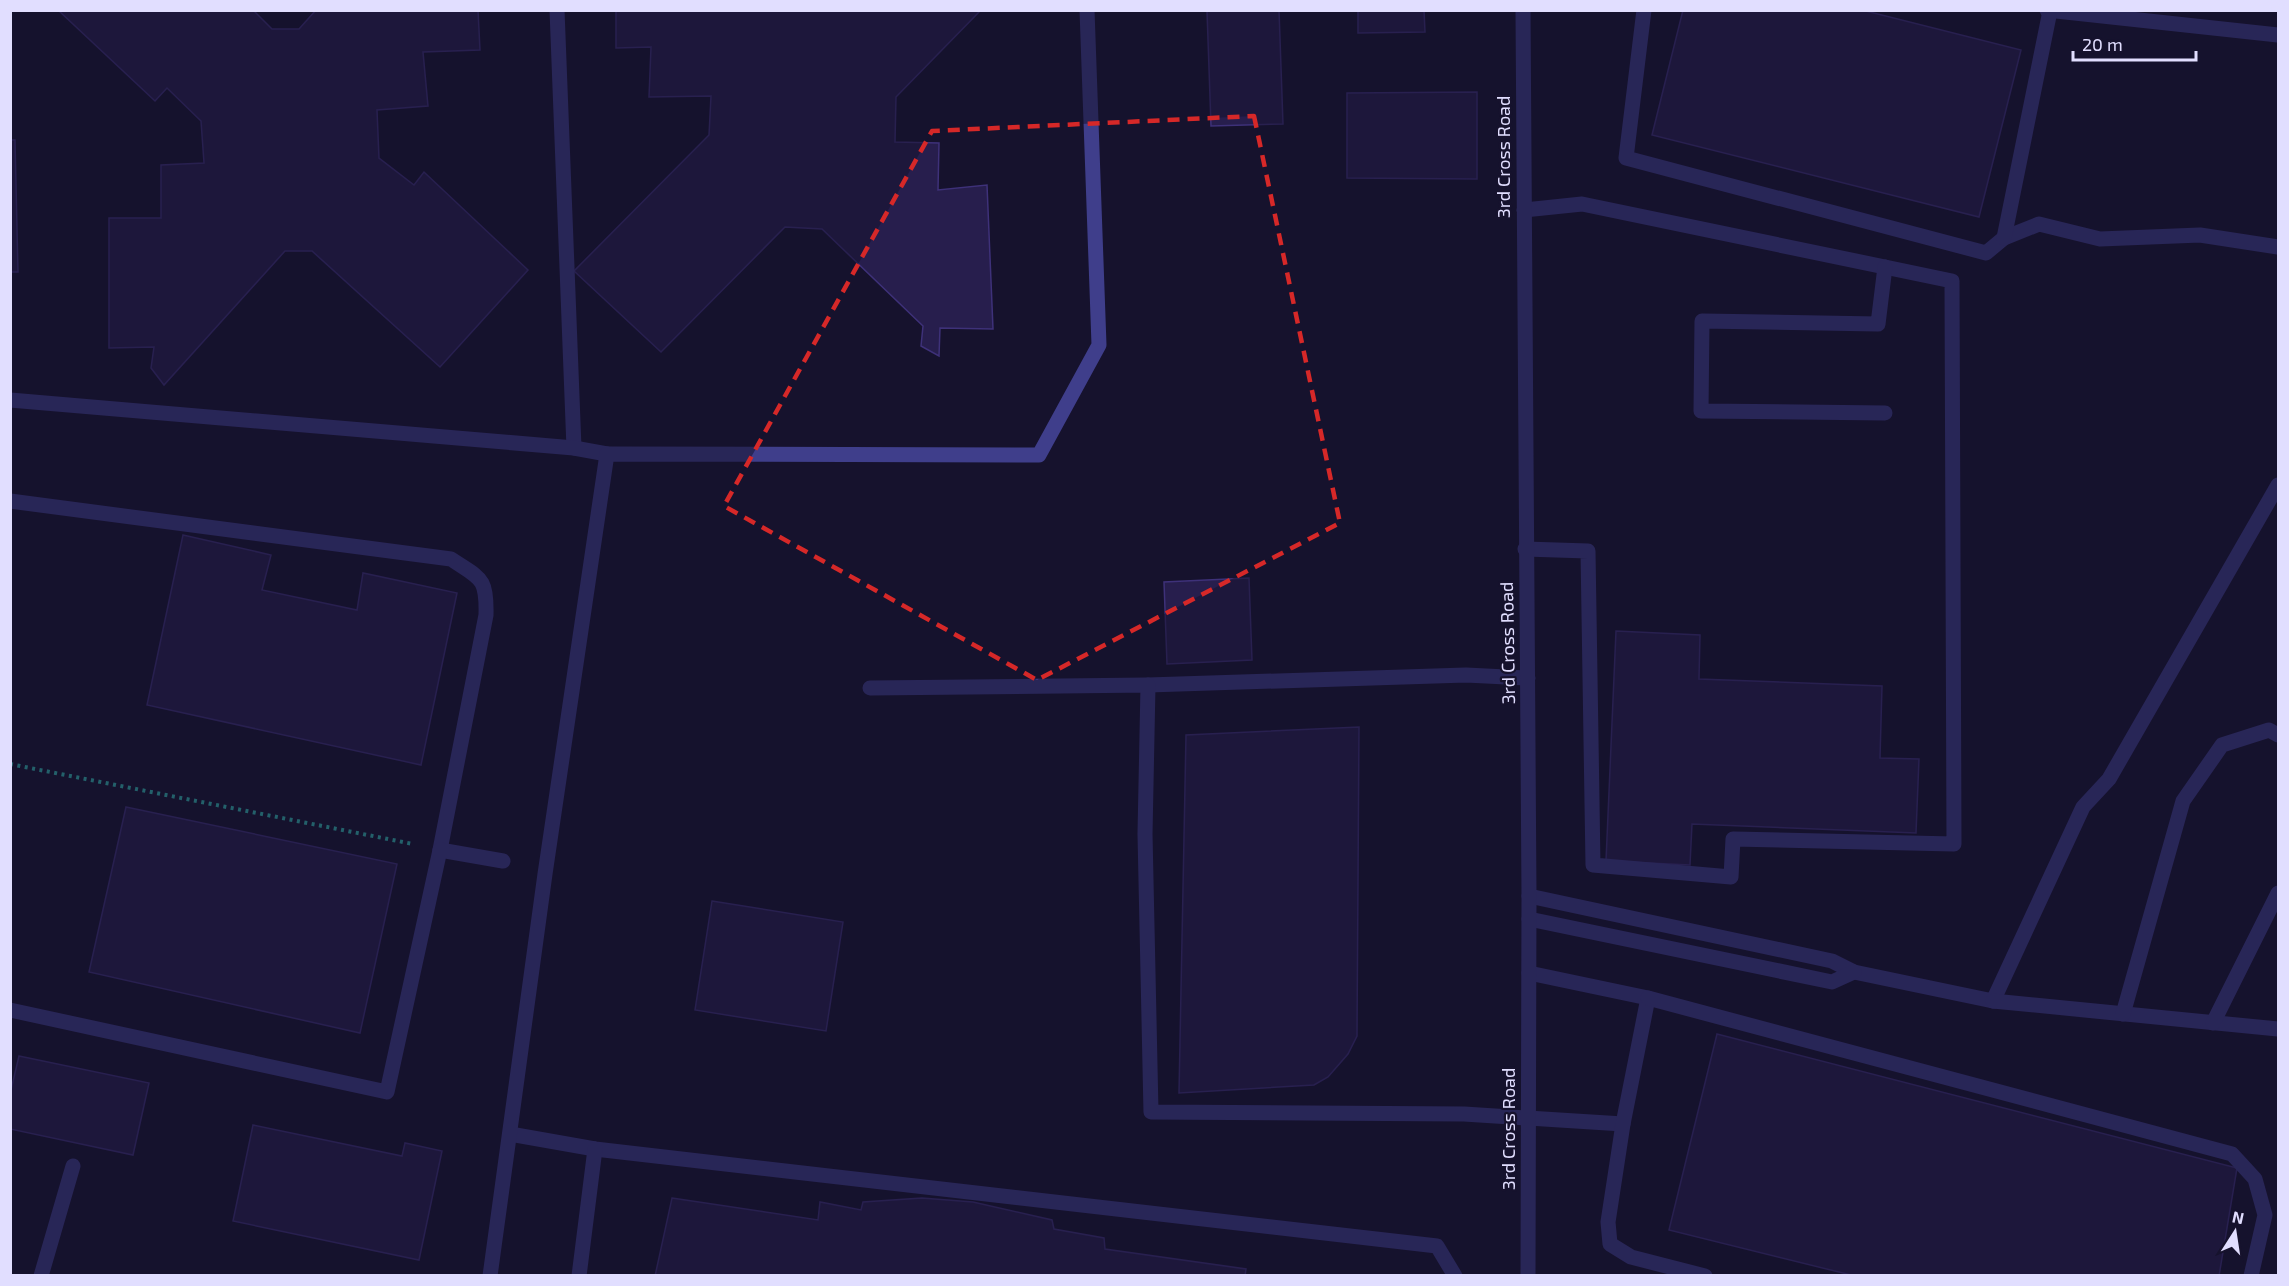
<svg xmlns="http://www.w3.org/2000/svg" width="2289" height="1286" viewBox="0 0 2289 1286" font-family="'Exo 2',sans-serif">
  <rect width="100%" height="100%" fill="#16122d"/>
  <!-- building -->
  <g fill="#271e4d" stroke="#3e3179" stroke-width="1.5">
    <polygon points="58,10 253,10 272,29 299,29 316,10 478,10 480,50 423,52 428,106 377,110 379,158 414,185 424,172 528,270 440,367 312,251 285,251 164,385 151,368 154,347 109,348 109,218 161,218 161,165 204,163 201,121 167,88 155,101"/>
    <polygon points="616,10 981,10 896,97 895,142 939,143 938,190 987,185 993,329 940,328 939,356 921,346 923,326 822,229 785,227 661,352 574,271 709,135 711,96 649,97 651,47 616,48"/>
    <polygon points="1279,10 1283,124 1211,126 1207,11"/>
    <polygon points="1358,10 1424,10 1425,32 1358,33"/>
    <polygon points="1683,10 1862,10 2021,50 1979,217 1652,135"/>
    <polygon points="1477,92 1477,179 1347,178 1347,93"/>
    <polygon points="10,140 15,140 18,272 10,272"/>
    <polygon points="183,535 271,555 262,590 357,610 363,573 457,593 421,765 147,705"/>
    <polygon points="1249,578 1252,660 1167,664 1164,582"/>
    <polygon points="1616,631 1700,635 1699,679 1882,686 1880,758 1919,759 1916,833 1692,824 1690,865 1606,861"/>
    <polygon points="1359,727 1357,1036 1348,1054 1328,1077 1314,1085 1179,1093 1186,735"/>
    <polygon points="126,807 397,864 360,1033 89,972"/>
    <polygon points="712,901 843,922 826,1031 695,1010"/>
    <polygon points="1717,1034 2237,1168 2219,1276 1855,1276 1669,1230"/>
    <polygon points="19,1056 149,1083 133,1155 10,1129 10,1094"/>
    <polygon points="253,1125 402,1156 405,1143 442,1151 419,1260 233,1221"/>
    <polygon points="672,1198 818,1220 820,1202 861,1210 863,1202 922,1198 973,1202 1052,1220 1054,1229 1104,1238 1105,1249 1246,1269 1245,1276 655,1276"/>
  </g>
  <g fill="none" stroke-linecap="round" stroke-linejoin="round">
    <!-- path -->
    <polyline stroke="#33beb3" stroke-width="4" stroke-dasharray="3 4.5" stroke-linecap="butt" points="10,764 413,844"/>
    <!-- service -->
    <g stroke="#3f3e8b" stroke-width="15">
      <polyline points="557,10 574,448"/>
      <polyline points="1644,10 1626,158 1986,253 2004,238 2039,224 2100,239 2200,235 2278,247"/>
      <polyline points="2047,10 2278,35"/>
      <polyline points="1524,210 1582,204 1952,281 1954,844 1733,839 1731,877 1593,865 1588,551 1525,549"/>
      <polyline points="2004,238 2050,11"/>
      <polyline points="10,400 574,448 607,454"/>
      <polyline points="1885,413 1701,411 1702,321 1878,324 1885,267"/>
      <path d="M10,501L451,559C481,579 487,577 486,615L440,850"/>
      <polyline points="1148,685 1466,675 1528,678"/>
      <polyline points="870,688 1148,685 1145,834 1151,1112 1464,1114 1623,1124"/>
      <polyline points="1529,896 1832,961 1854,972 1993,1001 2083,807 2109,779 2278,485"/>
      <polyline points="1529,919 1832,982 1854,972"/>
      <polyline points="1529,973 1648,998 1623,1124 1608,1222 1610,1244 1631,1257 1705,1276"/>
      <polyline points="1648,998 2232,1154 2255,1179 2265,1215 2251,1276"/>
      <polyline points="1993,1001 2278,1029"/>
      <polyline points="10,1010 387,1092 440,850 503,861"/>
      <polyline points="2123,1014 2183,801 2222,745 2269,730 2278,735"/>
      <polyline points="2213,1023 2278,893"/>
      <polyline points="510,1134 595,1149 1437,1246 1455,1276"/>
      <polyline points="579,1276 595,1149"/>
    </g>
    <!-- minor -->
    <polyline stroke="#3f3e8b" stroke-width="15" points="41,1276 73,1166"/>
    <!-- tertiary -->
    <g stroke="#3f3e8b" stroke-width="15">
      <polyline points="1523,10 1529,896 1528,1276"/>
      <polyline points="490,1276 545,874 607,454 1039,455 1099,345 1087,10"/>
    </g>
  </g>
  <!-- marked area -->
  <path d="M0 0H2289V1286H0ZM1254,116L1340,523L1037,680L724,506L932,131Z" fill="#16122d" fill-opacity=".55" fill-rule="evenodd"/>
  <path fill="none" stroke="#d62828" stroke-width="4.5" stroke-dasharray="12 8" stroke-linejoin="round" d="M1254,116L1340,523L1037,680L724,506L932,131Z"/>
  <g text-anchor="middle" stroke-width="4.5" stroke-linejoin="round" paint-order="stroke">
    <!-- street labels -->
    <g font-size="18" fill="#e1deff" stroke="#16122d">
      <text transform="translate(1504 157) rotate(-90)" y="6">3rd Cross Road</text>
      <text transform="translate(1508 643) rotate(-91)" y="6">3rd Cross Road</text>
      <text transform="translate(1509 1129) rotate(-90)" y="6">3rd Cross Road</text>
    </g>
  </g>
  <!-- border -->
  <rect width="2289" height="1286" fill="none" stroke="#e1deff" stroke-width="24"/>
  <!-- north arrow -->
  <g transform="translate(2235 1232) rotate(12)" stroke="#16122d" stroke-width="4.5" paint-order="stroke">
  <path d="M0-4.5L10 22L0 15L-10 22Z" fill="#e1deff"/>
  <text y="-9" font-size="16" font-weight="bold" text-anchor="middle" fill="#e1deff">N</text>
  </g>
  <!-- scale -->
  <path d="M2073 51v9h123v-9" fill="none" stroke="#e1deff" stroke-width="3"/>
  <text x="2082" y="51" font-size="18" fill="#e1deff" stroke="#16122d" stroke-width="4.5" paint-order="stroke">20 m</text>
</svg>
